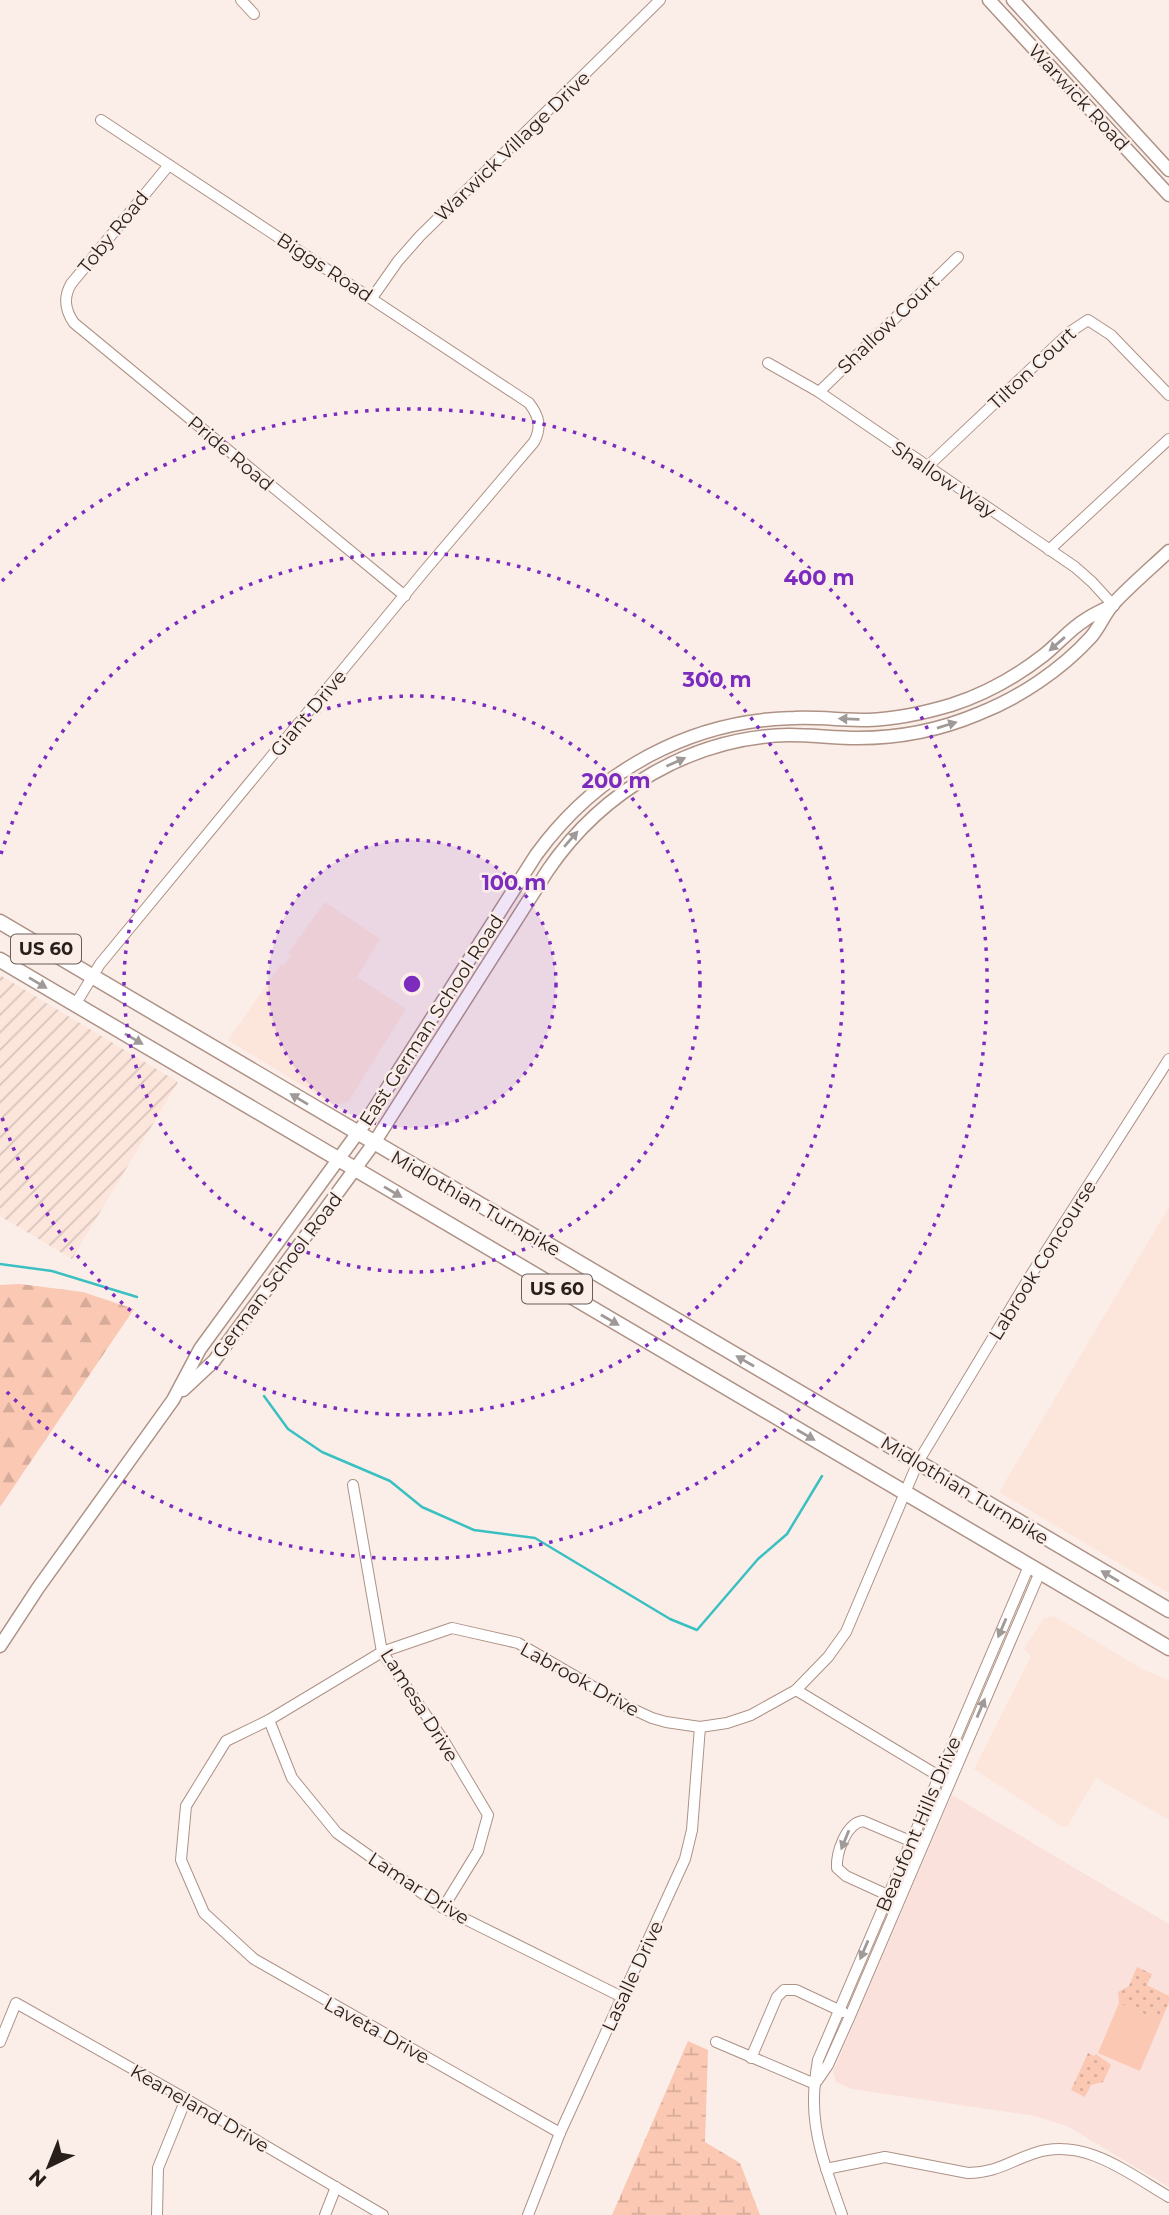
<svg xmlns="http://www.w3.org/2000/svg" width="1169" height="2215" viewBox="0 0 1169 2215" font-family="Montserrat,sans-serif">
  <defs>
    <pattern id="industrial-furrows" width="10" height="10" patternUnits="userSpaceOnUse" patternTransform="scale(1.75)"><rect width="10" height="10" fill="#fce5db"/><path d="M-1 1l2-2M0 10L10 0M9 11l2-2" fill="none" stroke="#d8c4bb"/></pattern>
    <pattern id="forest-firs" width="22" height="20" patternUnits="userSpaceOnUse" patternTransform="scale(1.75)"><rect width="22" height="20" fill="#fac8b3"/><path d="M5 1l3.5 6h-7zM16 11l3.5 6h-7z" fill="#d6ab99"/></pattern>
    <pattern id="wetland-marsh" width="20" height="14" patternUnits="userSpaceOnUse" patternTransform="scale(1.75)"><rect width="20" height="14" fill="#fac8b3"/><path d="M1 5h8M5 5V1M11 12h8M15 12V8" fill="none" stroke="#d6ab99"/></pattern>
    <pattern id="park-dots" width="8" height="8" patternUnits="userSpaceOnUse" patternTransform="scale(1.75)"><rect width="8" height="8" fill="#fac8b3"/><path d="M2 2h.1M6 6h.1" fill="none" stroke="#d6ab99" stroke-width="1.8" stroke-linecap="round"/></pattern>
  </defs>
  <rect width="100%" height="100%" fill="#fbeee9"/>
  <!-- built -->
  <g fill="#fce5db">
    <polygon points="325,902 380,939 357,977 406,1009 348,1102 334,1105 228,1040 281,964 284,965 291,956 288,953"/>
    <polygon points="1169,1207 1169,1593 999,1492"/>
    <polygon points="1054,1616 1144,1670 1169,1680 1169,1820 1096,1778 1067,1827 1061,1826 974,1769 1031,1656 1024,1649 1044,1618"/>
  </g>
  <!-- industrial -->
  <polygon fill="url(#industrial-furrows)" points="0,975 178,1082 72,1259 0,1216"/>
  <!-- education -->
  <polygon fill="#fbe1db" points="952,1795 1169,1924 1169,2187 1067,2126 1035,2116 852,2089 836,2082 833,2072"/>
  <!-- green -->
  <polygon fill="#fac8b3" points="1119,2003 1161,2021 1140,2071 1098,2053"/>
  <!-- forest -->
  <polygon fill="url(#forest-firs)" points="20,1284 83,1292 134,1309 0,1507 0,1285"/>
  <!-- wetland -->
  <polygon fill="url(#wetland-marsh)" points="688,2041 708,2050 705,2142 740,2163 760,2215 612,2215"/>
  <!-- park -->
  <g fill="url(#park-dots)">
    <polygon points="1137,1967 1152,1974 1147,1985 1169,1996 1169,2002 1161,2021 1119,2003 1118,1992 1129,1986"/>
    <polygon points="1088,2053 1094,2056 1096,2054 1111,2065 1103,2082 1091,2085 1085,2097 1071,2090"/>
  </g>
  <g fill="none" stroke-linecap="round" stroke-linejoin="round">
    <!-- stream -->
    <g stroke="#3bc0c1" stroke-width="2.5">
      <polyline points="0,1264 52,1271 137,1297"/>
      <polyline points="264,1396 288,1429 322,1452 390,1481 422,1507 474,1530 535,1538 670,1619 697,1630 758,1559 787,1534 822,1476"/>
    </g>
    <!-- minor casing -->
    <g stroke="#ae9286" stroke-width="12">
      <g id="minor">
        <polyline points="241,0 254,14"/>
        <path d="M169,165L71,284C63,298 65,310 74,323L405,596"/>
        <polyline points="372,298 398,261 420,236 660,0"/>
        <polyline points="768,363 819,392 1075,567 1092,582 1113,605"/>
        <polyline points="819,392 958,257"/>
        <polyline points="927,467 1070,332 1088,320 1111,335 1169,395"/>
        <polyline points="1049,550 1169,439"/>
        <path d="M75,1005L100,964L426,569L534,442C542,427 539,416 529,403L101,120"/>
        <polyline points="353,1485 382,1652 444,1741 488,1815 478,1851 443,1908"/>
        <polyline points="796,1690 942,1778"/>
        <polyline points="269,1720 292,1778 337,1833 443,1908 622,1997"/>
        <path d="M892,1897L846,1876L837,1868C836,1853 846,1823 863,1821L915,1843"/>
        <polyline points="0,2042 16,2003 186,2099 383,2215"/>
        <polyline points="716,2042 815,2084"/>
        <polyline points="751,2058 777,1997 784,1990 796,1990 843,2012"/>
        <polyline points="817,2081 828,2065 850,2016 1040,1572"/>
        <polyline points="560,2133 254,1959 204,1913 181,1860 186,1806 226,1741 269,1720 382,1652 452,1628 518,1643 628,1707 652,1718 666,1722 700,1727 727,1723 751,1715 796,1690 828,1657 846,1632 918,1462 1029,1278 1169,1059"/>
        <path d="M826,2169L885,2157L968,2173C996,2173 1010,2161 1035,2153C1084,2137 1128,2173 1169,2197"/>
        <polyline points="157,2215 158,2168 186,2099"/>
        <polyline points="325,2215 336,2187"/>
        <polyline points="528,2215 560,2133 685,1859 692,1830 700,1727"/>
        <path d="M842,2215C829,2177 813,2139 814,2098C814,2086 816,2072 818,2060L1029,1566"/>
      </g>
    </g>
    <!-- tertiary casing -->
    <g stroke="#ae9286" stroke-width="15">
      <g id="tertiary">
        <path d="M183,1390L214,1361L374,1143L548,870C602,791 692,737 789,735C812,735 835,738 858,738C899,738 940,730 978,714C1019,698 1061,670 1091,637C1100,627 1105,612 1115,602C1132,584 1151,568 1169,551"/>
        <path d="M0,1646L38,1588L173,1400L200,1349L367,1120L536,855C597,771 690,720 794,718C818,717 843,720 868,720C896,719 924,713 951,705C985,694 1017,676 1044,655C1058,644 1070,629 1085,620C1093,614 1103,610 1113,605"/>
      </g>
    </g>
    <!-- secondary casing -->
    <g stroke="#ae9286" stroke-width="15">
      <g id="secondary">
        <polyline points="989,0 1169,195"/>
        <polyline points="1013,0 1169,170"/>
      </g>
    </g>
    <!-- primary casing -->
    <g stroke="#ae9286" stroke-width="17">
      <g id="primary">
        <polyline points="0,922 1169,1610"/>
        <polyline points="0,960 1169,1648"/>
      </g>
    </g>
    <!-- minor -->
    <use href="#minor" stroke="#fff" stroke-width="10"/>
    <!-- tertiary -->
    <use href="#tertiary" stroke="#fff" stroke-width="12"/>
    <!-- secondary -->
    <use href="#secondary" stroke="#fff" stroke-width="12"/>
    <!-- primary -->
    <use href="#primary" stroke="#fff" stroke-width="14"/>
  </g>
  <!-- one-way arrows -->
  <defs><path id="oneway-solid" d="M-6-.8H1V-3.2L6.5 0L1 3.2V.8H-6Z" transform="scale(1.75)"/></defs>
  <g fill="#9f9a98">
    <use href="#oneway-solid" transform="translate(1057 644) rotate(139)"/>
    <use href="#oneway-solid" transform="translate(849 719) rotate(-178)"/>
    <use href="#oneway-solid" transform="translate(947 725) rotate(-17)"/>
    <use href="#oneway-solid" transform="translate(676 762) rotate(-24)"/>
    <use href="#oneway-solid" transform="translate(571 839) rotate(-49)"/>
    <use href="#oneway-solid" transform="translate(38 983) rotate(31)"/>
    <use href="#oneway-solid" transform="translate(134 1039) rotate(30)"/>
    <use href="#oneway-solid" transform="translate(299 1099) rotate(-149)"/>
    <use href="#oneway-solid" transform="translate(393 1192) rotate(31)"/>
    <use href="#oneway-solid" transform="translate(610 1320) rotate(30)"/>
    <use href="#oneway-solid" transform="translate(745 1361) rotate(-150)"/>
    <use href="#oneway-solid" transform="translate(806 1435) rotate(30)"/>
    <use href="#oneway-solid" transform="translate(1110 1576) rotate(-149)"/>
    <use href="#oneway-solid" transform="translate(1002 1628) rotate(113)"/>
    <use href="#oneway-solid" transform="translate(981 1708) rotate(-67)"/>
    <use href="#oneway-solid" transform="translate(845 1840) rotate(112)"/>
    <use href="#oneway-solid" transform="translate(864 1950) rotate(113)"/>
  </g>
  <!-- distance rings -->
  <circle cx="412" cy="984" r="144" fill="#7b2cbf" fill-opacity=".12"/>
  <g fill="none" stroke="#7b2cbf" stroke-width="3.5" stroke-dasharray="3.5 7">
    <circle cx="412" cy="984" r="144"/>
    <circle cx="412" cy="984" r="288"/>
    <path d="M1 854A431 431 0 1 1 1 1114"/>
    <path d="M2 581A575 575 0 1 1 2 1387"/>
  </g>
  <g text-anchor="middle" stroke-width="5" stroke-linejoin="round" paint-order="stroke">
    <!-- shield labels -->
    <g fill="#fbeee9" stroke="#685d58" stroke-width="2">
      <rect x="11" y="934.5" width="70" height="29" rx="5"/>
      <rect x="522" y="1274.5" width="70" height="29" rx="5"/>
    </g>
    <g font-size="18" font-weight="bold" fill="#291f1a">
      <text x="46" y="955">US 60</text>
      <text x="557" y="1295">US 60</text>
    </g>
    <!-- street labels -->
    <g font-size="19" fill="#291f1a" stroke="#fbeee9">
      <text transform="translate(1079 97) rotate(47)" y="7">Warwick Road</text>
      <text transform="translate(512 146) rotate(-44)" y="7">Warwick Village Drive</text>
      <text transform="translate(113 232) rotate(-51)" y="7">Toby Road</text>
      <text transform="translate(325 267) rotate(33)" y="7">Biggs Road</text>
      <text transform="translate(888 324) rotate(-44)" y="7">Shallow Court</text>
      <text transform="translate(1032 368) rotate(-43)" y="7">Tilton Court</text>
      <text transform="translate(231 453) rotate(40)" y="7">Pride Road</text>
      <text transform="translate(944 479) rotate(34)" y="7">Shallow Way</text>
      <text transform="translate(308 713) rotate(-50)" y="7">Giant Drive</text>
      <text transform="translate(431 1020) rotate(-57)" y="7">East German School Road</text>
      <text transform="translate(476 1203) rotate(30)" y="7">Midlothian Turnpike</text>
      <text transform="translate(1042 1260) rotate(-58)" y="7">Labrook Concourse</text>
      <text transform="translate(277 1275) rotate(-53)" y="7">German School Road</text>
      <text transform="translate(965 1490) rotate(31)" y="7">Midlothian Turnpike</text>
      <text transform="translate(580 1679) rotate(29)" y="7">Labrook Drive</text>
      <text transform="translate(420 1705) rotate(58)" y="7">Lamesa Drive</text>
      <text transform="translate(918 1824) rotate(-67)" y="7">Beaufont Hills Drive</text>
      <text transform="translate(419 1888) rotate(33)" y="7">Lamar Drive</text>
      <text transform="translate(632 1976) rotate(-65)" y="7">Lasalle Drive</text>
      <text transform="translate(377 2030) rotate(29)" y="7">Laveta Drive</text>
      <text transform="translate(200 2108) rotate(30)" y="7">Keaneland Drive</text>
    </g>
  </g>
  <circle cx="412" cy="984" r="10" fill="#7b2cbf" stroke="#fbeee9" stroke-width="3.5"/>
  <g font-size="21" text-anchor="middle" font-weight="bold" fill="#7b2cbf" stroke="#fbeee9" stroke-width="5" stroke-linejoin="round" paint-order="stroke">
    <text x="819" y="585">400 m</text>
    <text x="717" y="687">300 m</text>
    <text x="616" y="788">200 m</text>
    <text x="514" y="890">100 m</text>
  </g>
  <!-- north arrow -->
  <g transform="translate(49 2166) rotate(223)" stroke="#fbeee9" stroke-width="5" paint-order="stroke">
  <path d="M0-5L12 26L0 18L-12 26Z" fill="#291f1a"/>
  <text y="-10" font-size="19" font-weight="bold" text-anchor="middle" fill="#291f1a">N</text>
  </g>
</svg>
